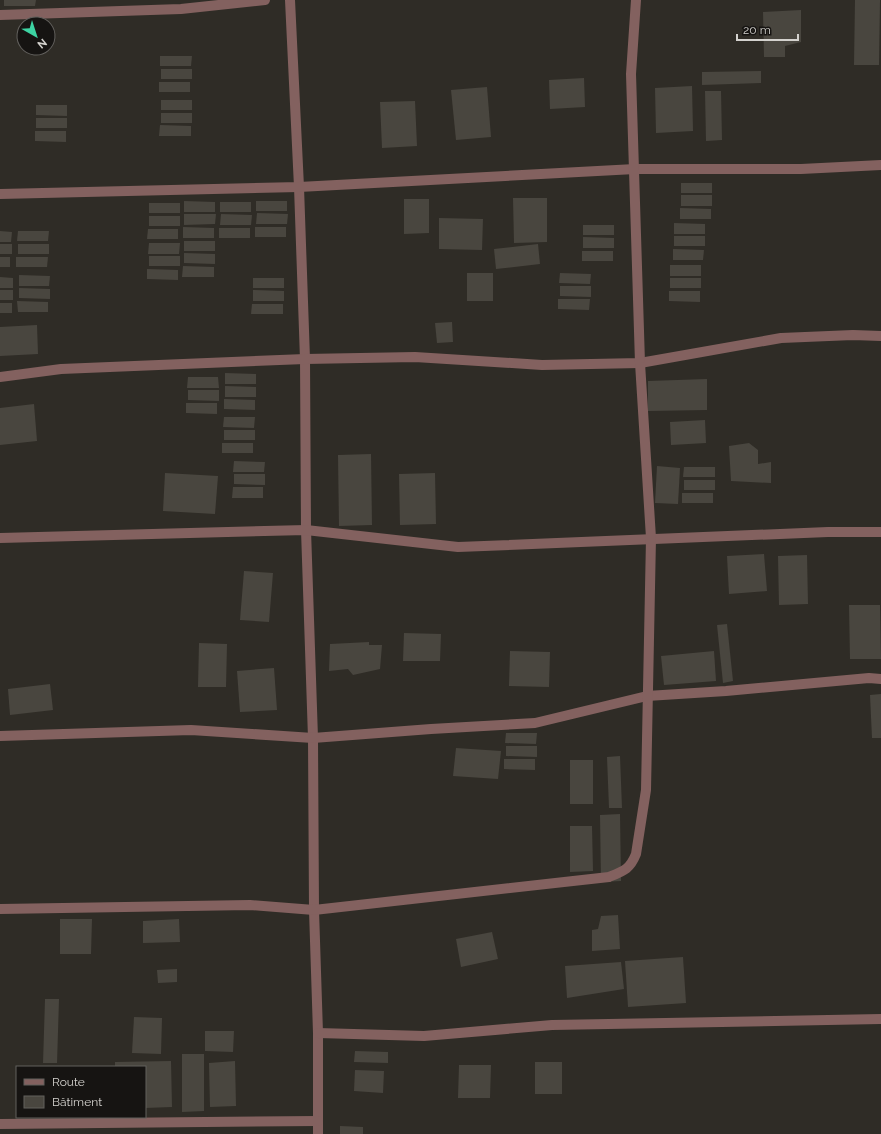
<svg xmlns="http://www.w3.org/2000/svg" width="881" height="1134" viewBox="0 0 881 1134" font-family="Raleway,sans-serif">
  <rect width="100%" height="100%" fill="#2f2c26"/>
  <!-- building -->
  <g fill="#49463f">
    <polygon points="4,0 36,0 35,6 4,6"/>
    <polygon points="855,0 880,0 879,65 854,65"/>
    <polygon points="801,10 801,42 785,46 785,57 764,57 763,12"/>
    <polygon points="160,56 192,56 191,66 160,66"/>
    <rect x="161" y="69" width="31" height="10"/>
    <polygon points="761,71 761,83 702,85 702,72"/>
    <polygon points="584,78 585,107 550,109 549,80"/>
    <rect x="159" y="82" width="31" height="10"/>
    <polygon points="692,86 693,131 656,133 655,88"/>
    <polygon points="487,87 491,137 456,140 451,90"/>
    <polygon points="705,91 721,91 722,140 706,141"/>
    <rect x="161" y="100" width="31" height="10"/>
    <polygon points="415,101 417,146 382,148 380,102"/>
    <polygon points="36,105 67,105 67,116 36,115"/>
    <rect x="161" y="113" width="31" height="10"/>
    <rect x="36" y="118" width="31" height="10"/>
    <polygon points="160,125 191,126 191,136 159,136"/>
    <polygon points="35,131 66,131 66,142 35,141"/>
    <rect x="681" y="183" width="31" height="10"/>
    <rect x="681" y="195" width="31" height="11"/>
    <polygon points="513,198 547,198 547,242 514,243"/>
    <polygon points="404,199 429,199 429,233 404,234"/>
    <polygon points="184,201 215,202 215,212 184,212"/>
    <rect x="256" y="201" width="31" height="10"/>
    <rect x="220" y="202" width="31" height="10"/>
    <rect x="149" y="203" width="31" height="10"/>
    <polygon points="680,208 711,209 711,219 680,219"/>
    <polygon points="257,213 288,214 287,224 256,224"/>
    <polygon points="184,214 216,214 215,224 184,225"/>
    <polygon points="221,214 252,215 251,225 220,225"/>
    <rect x="149" y="216" width="31" height="10"/>
    <polygon points="439,218 483,219 482,250 439,249"/>
    <polygon points="674,223 705,224 705,234 674,234"/>
    <rect x="583" y="225" width="31" height="10"/>
    <polygon points="183,227 214,228 214,238 183,238"/>
    <rect x="255" y="227" width="31" height="10"/>
    <rect x="219" y="228" width="31" height="10"/>
    <polygon points="148,229 178,229 178,239 147,239"/>
    <polygon points="0,231 12,232 11,242 0,242"/>
    <polygon points="18,231 49,231 48,241 17,241"/>
    <rect x="674" y="236" width="31" height="10"/>
    <polygon points="583,237 614,238 614,248 583,248"/>
    <rect x="184" y="241" width="31" height="10"/>
    <polygon points="149,243 180,243 179,254 148,254"/>
    <rect x="0" y="244" width="12" height="10"/>
    <rect x="18" y="244" width="31" height="10"/>
    <polygon points="538,244 540,264 496,269 494,249"/>
    <polygon points="673,249 704,250 703,260 673,260"/>
    <rect x="582" y="251" width="31" height="10"/>
    <polygon points="184,253 215,254 215,264 184,263"/>
    <rect x="149" y="256" width="31" height="10"/>
    <rect x="0" y="257" width="10" height="10"/>
    <polygon points="16,257 48,257 47,267 16,267"/>
    <rect x="670" y="265" width="31" height="11"/>
    <polygon points="183,266 214,267 214,277 182,277"/>
    <polygon points="147,269 178,270 178,280 147,279"/>
    <rect x="467" y="273" width="26" height="28"/>
    <polygon points="560,273 591,274 590,284 559,283"/>
    <polygon points="19,275 50,276 49,286 19,286"/>
    <polygon points="0,277 13,278 13,288 0,288"/>
    <rect x="253" y="278" width="31" height="10"/>
    <rect x="670" y="278" width="31" height="10"/>
    <polygon points="560,286 591,286 591,297 560,296"/>
    <polygon points="19,288 50,289 50,299 19,298"/>
    <rect x="0" y="290" width="13" height="10"/>
    <polygon points="253,290 284,291 284,301 253,301"/>
    <polygon points="669,291 700,291 700,302 669,301"/>
    <polygon points="558,299 590,299 589,310 558,309"/>
    <polygon points="17,301 48,302 48,312 18,312"/>
    <rect x="0" y="303" width="12" height="10"/>
    <polygon points="252,304 283,304 283,314 251,314"/>
    <polygon points="452,322 453,342 437,343 435,323"/>
    <polygon points="37,325 38,354 0,356 0,327"/>
    <polygon points="225,373 256,374 256,384 225,384"/>
    <polygon points="188,377 218,377 219,388 187,388"/>
    <polygon points="707,379 707,410 648,411 648,381"/>
    <polygon points="225,386 256,387 256,397 225,397"/>
    <polygon points="188,390 219,390 219,401 188,400"/>
    <polygon points="224,399 255,400 255,410 224,409"/>
    <polygon points="186,403 217,403 217,414 186,413"/>
    <polygon points="34,404 37,441 0,445 0,408"/>
    <polygon points="224,417 255,417 254,428 223,427"/>
    <polygon points="705,420 706,443 671,445 670,422"/>
    <rect x="224" y="430" width="31" height="10"/>
    <rect x="222" y="443" width="31" height="10"/>
    <polygon points="749,443 758,450 758,464 771,462 771,483 731,481 729,446"/>
    <polygon points="371,454 372,525 339,526 338,455"/>
    <polygon points="234,461 265,462 264,472 233,472"/>
    <polygon points="657,466 680,468 678,504 655,503"/>
    <polygon points="684,467 715,467 715,477 683,477"/>
    <polygon points="165,473 218,476 215,514 163,511"/>
    <polygon points="435,473 436,524 400,525 399,474"/>
    <polygon points="234,474 265,474 265,485 234,484"/>
    <rect x="684" y="480" width="31" height="10"/>
    <polygon points="233,487 263,487 263,498 232,498"/>
    <rect x="682" y="493" width="31" height="10"/>
    <polygon points="764,554 767,591 729,594 727,556"/>
    <polygon points="807,555 808,604 779,605 778,556"/>
    <polygon points="244,571 273,573 269,622 240,620"/>
    <polygon points="849,605 880,605 881,659 850,659"/>
    <polygon points="727,624 733,681 723,683 717,625"/>
    <polygon points="404,633 441,634 440,661 403,661"/>
    <polygon points="369,642 369,645 382,645 380,669 353,675 348,669 329,671 330,644"/>
    <polygon points="199,643 227,644 226,687 198,687"/>
    <polygon points="510,651 550,652 549,687 509,686"/>
    <polygon points="714,651 716,681 664,685 661,656"/>
    <polygon points="274,668 277,710 240,712 237,671"/>
    <polygon points="50,684 53,710 10,715 8,689"/>
    <polygon points="881,694 881,738 872,738 870,695"/>
    <polygon points="506,733 537,733 536,744 505,743"/>
    <polygon points="506,746 537,746 537,757 506,756"/>
    <polygon points="456,748 501,751 498,779 453,776"/>
    <polygon points="620,756 622,808 609,808 607,757"/>
    <polygon points="504,759 535,759 535,770 504,769"/>
    <rect x="570" y="760" width="23" height="44"/>
    <polygon points="620,814 621,881 601,882 600,815"/>
    <polygon points="570,826 592,826 593,871 570,872"/>
    <polygon points="618,915 620,949 592,951 592,930 598,929 601,916"/>
    <polygon points="60,919 92,919 91,954 60,954"/>
    <polygon points="179,919 180,942 143,943 143,921"/>
    <polygon points="492,932 498,959 461,967 456,939"/>
    <polygon points="683,957 686,1003 628,1007 625,961"/>
    <polygon points="621,962 624,989 567,998 565,966"/>
    <polygon points="177,969 177,982 158,983 157,970"/>
    <polygon points="45,999 59,999 57,1063 43,1063"/>
    <polygon points="134,1017 162,1018 161,1054 132,1053"/>
    <polygon points="205,1031 234,1031 233,1052 205,1051"/>
    <polygon points="355,1051 388,1052 388,1063 354,1062"/>
    <polygon points="182,1054 204,1054 204,1111 182,1112"/>
    <polygon points="171,1061 172,1107 145,1108 145,1067 115,1067 115,1062"/>
    <polygon points="235,1061 236,1106 210,1107 209,1063"/>
    <rect x="535" y="1062" width="27" height="32"/>
    <polygon points="459,1065 491,1065 490,1098 458,1098"/>
    <polygon points="355,1070 384,1071 383,1093 354,1091"/>
    <polygon points="340,1126 363,1127 363,1134 340,1134"/>
  </g>
  <g fill="none" stroke-linecap="round" stroke-linejoin="round">
    <!-- minor -->
    <g stroke="#83615f" stroke-width="10">
      <polyline points="290,0 299,187 305,359 306,530 313,738 314,910 318,1033 318,1134"/>
      <polyline points="0,15 181,9 265,0"/>
      <polyline points="0,194 299,187 635,169 801,169 881,165"/>
      <polyline points="0,377 61,369 305,359 415,357 542,365 640,363 781,338 853,335 881,336"/>
      <polyline points="0,538 306,530 458,547 828,532 881,532"/>
      <polyline points="0,736 191,730 313,738 431,729 535,723 647,696 726,691 869,678 881,679"/>
      <path d="M0,909L250,905L314,910L609,877C624,871 630,869 636,854L646,790L651,538L640,363L631,74L636,0"/>
      <polyline points="318,1033 424,1036 552,1025 881,1019"/>
      <polyline points="0,1124 318,1121"/>
    </g>
  </g>
  <!-- legend -->
  <rect x="16" y="1066" width="130" height="52" fill="#161412" stroke="#62605d"/>
  <rect x="24" y="1079" width="20" height="6" fill="#83615f" stroke="#62605d"/>
  <text x="52" y="1086" font-size="12" fill="#d4d2ce">Route</text>
  <rect x="24" y="1096" width="20" height="12" fill="#49463f" stroke="#62605d"/>
  <text x="52" y="1106" font-size="12" fill="#d4d2ce">Bâtiment</text>
  <!-- north arrow -->
  <g transform="translate(36 36) rotate(141)"><circle r="19" fill="#161412" stroke="#62605d"/>
  <path d="M0-3L7 15L0 10L-7 15Z" fill="#3dd4a3"/>
  <text y="-6" font-size="11" font-weight="bold" text-anchor="middle" fill="#d4d2ce">N</text>
  </g>
  <!-- scale -->
  <path d="M737 34v6h61v-6" fill="none" stroke="#d4d2ce" stroke-width="2"/>
  <text x="743" y="34" font-size="12" fill="#d4d2ce" stroke="#161412" stroke-width="3" paint-order="stroke">20 m</text>
</svg>
